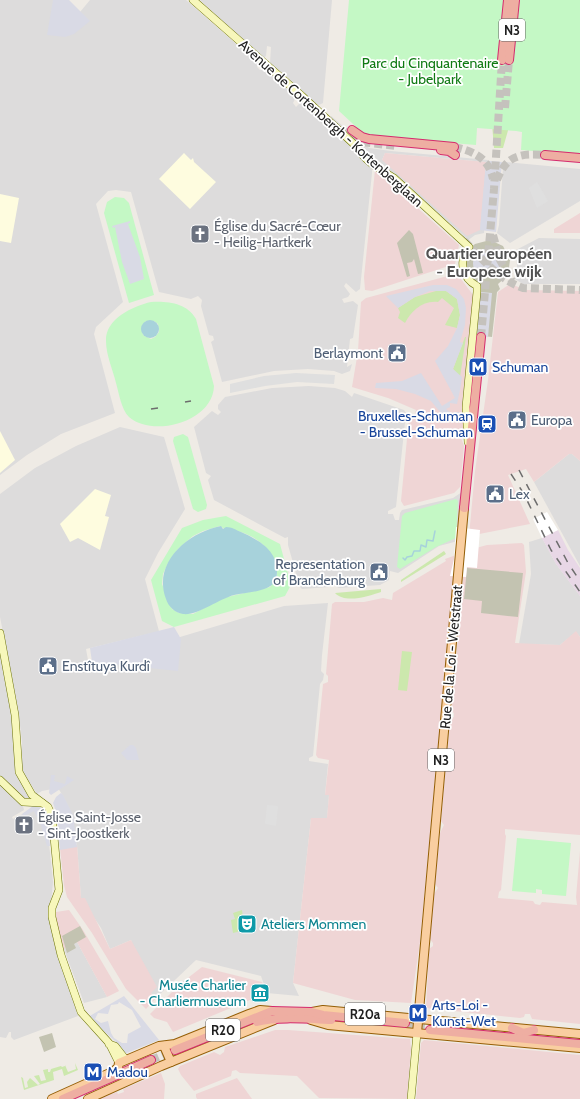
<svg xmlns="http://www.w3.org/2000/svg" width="580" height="1099" viewBox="0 0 580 1099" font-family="Cabin,sans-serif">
  <rect width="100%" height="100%" fill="#efebe5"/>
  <!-- residential -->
  <g fill="#dddcdc" fill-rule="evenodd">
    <polygon points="0,0 54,0 80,12 90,0 186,0 258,63 257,67 260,70 265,69 296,97 293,103 296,107 300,103 304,103 370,162 372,166 372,173 360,289 356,292 346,283 344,286 350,294 348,297 342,299 344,303 353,301 358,305 353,338 350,339 347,367 352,364 350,371 342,374 334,371 308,369 274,371 222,382 212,345 211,342 214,340 213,336 209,335 201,306 202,300 198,296 191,299 159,292 131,192 116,190 108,191 96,204 123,302 96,327 94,334 115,413 61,434 27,455 0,475"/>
    <polygon points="200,0 332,0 323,103 319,105 315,103 272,67 270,63 271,47 267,46 266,56 263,58"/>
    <path d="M331,116L369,148L391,151L488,160L489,169L484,233L475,235L467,241L463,235L330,118ZM385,153L486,162L382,160Z"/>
    <polygon points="506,162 580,169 580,201 510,243 497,233 499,225 503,167"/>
    <polygon points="539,238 580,239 580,284 523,284 515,279 517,266 516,250"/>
    <polygon points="309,386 335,388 345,391 352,397 354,393 404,410 406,413 396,507 388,511 388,514 393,514 395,520 399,520 400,513 402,510 453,498 462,492 458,541 439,546 398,573 390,571 389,580 380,585 339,588 335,586 335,581 331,581 329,587 302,589 300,587 288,545 288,537 285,538 214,500 208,480 211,476 206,473 194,427 212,411 218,415 221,412 218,409 218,405 225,397 272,388"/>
    <polygon points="120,427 164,437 185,509 158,553 145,579 160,635 152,633 86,649 88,660 177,668 180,637 284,606 328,603 322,655 321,671 324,674 323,680 320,684 313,756 309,758 309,761 328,764 325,795 329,795 327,819 311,818 293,983 299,996 267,993 261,976 196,960 156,998 151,993 131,940 110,949 101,928 81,898 77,845 63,796 58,788 42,791 37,794 22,770 22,741 18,710 0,617 0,494 35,468 76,446"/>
    <polygon points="569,454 572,454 580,461 580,566 534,482"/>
    <polygon points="542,538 556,564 580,596 580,637 576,632 560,645 519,644 531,574 529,542"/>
    <polygon points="0,643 13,710 16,759 34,800 20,798 17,801 23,806 24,810 12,817 13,819 30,810 33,806 41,808 46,814 53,882 51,903 57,949 78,1016 14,1040 11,1037 11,1032 9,1032 6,1038 0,1037"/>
    <polygon points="77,942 107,997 84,1003 64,949"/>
  </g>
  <!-- commercial -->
  <g fill="#efd5d5">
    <polygon points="385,153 486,162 480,230 467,236 382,160"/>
    <polygon points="375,170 459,245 455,264 372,291 365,290 364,277"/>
    <polygon points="580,213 580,233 554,233 554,229"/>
    <polygon points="455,274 457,274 474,296 462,406 465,406 464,436 461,435 461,438 464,446 460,487 454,493 404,506 401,501 409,418 410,415 415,414 416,410 388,398 352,387 358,351 361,302 366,298"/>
    <polygon points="510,284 527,290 580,291 580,461 572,454 569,454 534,482 526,469 508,475 530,524 469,536 475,471 488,380 498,292"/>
    <polygon points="522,543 524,545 526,572 515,643 560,645 576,631 580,637 580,835 505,829 505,834 506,836 501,890 499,892 498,898 533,901 535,904 540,905 542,902 577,905 576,897 580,851 580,1024 532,1019 530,1014 525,1014 524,1017 520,1018 426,1008 429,949 433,946 433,943 430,939 434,894 438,888 435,884 440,833 444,825 441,821 450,719 454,717 454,713 451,710 455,670 458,663 456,659 465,551 487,545"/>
    <polygon points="456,555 420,942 411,1003 355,1000 293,983 311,818 327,818 329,795 325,795 329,760 318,758 316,755 323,684 328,682 328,676 326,674 332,604 335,602 364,602 383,598 392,600 393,593 446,561 445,559"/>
    <polygon points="77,845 81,898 85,898 110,949 131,940 157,987 151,993 156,998 146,1009 126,989 92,933 67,897 64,885 60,848"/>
    <polygon points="69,910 83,930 119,991 107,997 77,942 64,949 54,916 56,912"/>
    <polygon points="202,967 262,982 267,993 173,1032 167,1022 154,1018 150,1014 180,984"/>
    <polygon points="275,1030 288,1030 410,1039 411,1049 407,1099 319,1098 297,1076 240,1073 236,1070 232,1071 231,1076 194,1091 181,1075 178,1069 180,1066 214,1052 220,1055 224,1052 225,1047"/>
    <polygon points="424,1040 580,1055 580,1099 416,1099 421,1043"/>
    <polygon points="161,1073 165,1084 164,1099 98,1099 117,1092 118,1094 124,1092 123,1089"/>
    <polygon points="237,1078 252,1099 197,1099 196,1097 196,1094"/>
  </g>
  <!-- industrial -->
  <polygon fill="#e8d7e6" points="558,530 568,550 580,568 580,596 556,564 542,538"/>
  <!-- education -->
  <g fill="#fefcdf">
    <polygon points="184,153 191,160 193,158 194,162 216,182 190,209 159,179"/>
    <polygon points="0,194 19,198 11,243 0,241"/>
    <polygon points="0,431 15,460 0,473"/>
    <polygon points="95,489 111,495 105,516 109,517 100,550 78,538 70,542 60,524"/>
  </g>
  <!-- construction -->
  <g fill="#c3c3b1">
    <polygon points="409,230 413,234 423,273 418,274 414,259 412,262 407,263 410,276 407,277 397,243"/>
    <polygon points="490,240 503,246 510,260 508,275 498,284 500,289 497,292 492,337 474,335 474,282 465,270 466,255 469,249 475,244"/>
    <polygon points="467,568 523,573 518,617 481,613 482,601 464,599"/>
    <polygon points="80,926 86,937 74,944 76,948 67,953 62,936"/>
    <polygon points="52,1033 56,1047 44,1052 39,1037"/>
  </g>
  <!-- grass -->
  <g fill="#cce8ad">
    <polygon points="492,124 509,127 503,148 494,148"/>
    <path d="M436,291H446L457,299L460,315L457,328L445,325L454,308L442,298L438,302C423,300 411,311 405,323L398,318L400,312L398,308L415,297Z"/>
    <polygon points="465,337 466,337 460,377 453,369"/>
    <polygon points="444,551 446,554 401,582 401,580"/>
    <path d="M381,589V592C369,596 345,604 335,593Z"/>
    <polygon points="402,651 412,652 407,691 398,690"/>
    <polygon points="242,910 243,918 240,923 241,931 233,933 231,920 235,919 233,913"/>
    <polygon points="75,1063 78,1070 64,1076 62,1069 53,1072 54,1080 24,1090 21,1077 23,1078 25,1088 28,1087 27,1082 30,1078 38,1085 40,1084 34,1076 39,1075 41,1081 46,1080 43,1070 48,1069 48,1072 50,1072 51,1069 61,1066 62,1067 65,1066 65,1065 68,1072 76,1069"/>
  </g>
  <!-- park -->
  <g fill="#c4f8c5" fill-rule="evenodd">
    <polygon points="349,0 580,0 580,155 521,150 522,132 516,131 477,128 476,145 366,136 339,111"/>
    <polygon points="115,197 124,198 129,203 154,295 129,303 104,213 107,202"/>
    <path d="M151,302C168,301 187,303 196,319L214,386C213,422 153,438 129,417C121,409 119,393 116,383C113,370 106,355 106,341C105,319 133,306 151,302ZM146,321H154L158,324L159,332L155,337L151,339L143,335L142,326Z"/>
    <polygon points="183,434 188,437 207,505 206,509 198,512 193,509 173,441 174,437"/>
    <polygon points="456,499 458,501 456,538 436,547 400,569 397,567 402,516 405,513"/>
    <path d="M226,516L280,544L291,585L285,596L174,627L162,621L151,580L182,528L203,520ZM220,526C225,531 234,530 241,532C261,539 278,554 277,577L270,587L223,598L193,614L179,613L172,609L162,584L163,574L168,563L178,549L193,536L203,531Z"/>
    <polygon points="517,838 571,843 566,896 542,894 542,890 536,889 536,893 512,891"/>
  </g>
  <!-- parking -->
  <g fill="#dfdfdf">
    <polygon points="537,182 548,201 537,208 529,188"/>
    <polygon points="296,373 335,375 334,384 297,382 265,386 230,393 230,384 264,376"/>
    <polygon points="267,805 278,806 276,826 265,824"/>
  </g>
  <!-- plaza -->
  <g fill="#d9dae5" fill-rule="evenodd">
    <polygon points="53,0 69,0 90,21 74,34 65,37 47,35"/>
    <polygon points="490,161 502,162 496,232 480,230 486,162"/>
    <polygon points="130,221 130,223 128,224 140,257 144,279 130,284 122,262 115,227 113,228 112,226"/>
    <circle cx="487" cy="263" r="14"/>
    <polygon points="433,285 447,285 456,289 464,299 466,308 465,325 460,342 463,343 453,369 462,377 460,390 457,404 450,403 450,407 446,409 451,413 459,412 458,422 445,418 431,401 415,394 396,389 375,388 376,383 402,381 421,373 442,406 455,398 435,361 448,346 457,328 460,315 457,299 446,291 430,291 415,297 398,308 386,296"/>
    <polygon points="481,292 492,293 488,337 474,336 477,297 480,295"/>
    <polygon points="174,627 181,639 178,671 92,662 90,648"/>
    <polygon points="130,745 133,745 136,748 139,760 127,760 121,753"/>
    <polygon points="51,775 55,775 54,781 65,784 67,776 74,780 51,795 49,793"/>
    <polygon points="61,793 63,795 73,815 77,847 60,850 57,814 53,803 56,797"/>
    <polygon points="33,806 41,807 46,813 50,846 47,846 41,825 34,811 24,816 22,814"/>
    <path d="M124,996L159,1040L124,1054L115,1041L88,1017ZM119,1002L132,1010L141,1027L128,1034L127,1043H122L114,1038L111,1033L108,1021L101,1023L95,1019L98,1013L108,1014L111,1005L118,1004Z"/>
  </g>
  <!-- water -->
  <g fill="#a7d2db">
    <circle cx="150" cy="329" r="9"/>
    <path d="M221,526L223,529L226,527C232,527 236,530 241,532C261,541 282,553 276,580C270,592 247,592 234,595C219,599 197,616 183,614C175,613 168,606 166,599C152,562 189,532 221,526Z"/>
  </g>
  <!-- pier -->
  <g fill="#fff">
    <polygon points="547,512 558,530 542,538 533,519"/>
    <polygon points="456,527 480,530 477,568 467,567 466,577 450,576 454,559"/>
  </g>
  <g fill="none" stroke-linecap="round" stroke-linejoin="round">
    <!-- stream -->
    <polyline stroke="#a7d2db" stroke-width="1.5" points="403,558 405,560 407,557 412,556 414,551 420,551 421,545 426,547 427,540 433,541 435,531"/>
    <!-- trunk-tunnel -->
    <g stroke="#c5c2bd" stroke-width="8" stroke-dasharray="8 4" stroke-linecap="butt">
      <polyline points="505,108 509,60"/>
      <polyline points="342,130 361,142 396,146"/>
      <path d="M454,147C473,151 489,158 493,179"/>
      <path d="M497,180C506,155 521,153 545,155"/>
      <polyline points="493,235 500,260 512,281"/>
      <path d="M464,241C482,258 499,280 523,288L580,290"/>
      <polyline points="481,337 494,189 502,60"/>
      <polyline points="405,1023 431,1025"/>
      <polyline points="151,1060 175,1050"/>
    </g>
    <!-- secondary casing -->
    <g stroke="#6c7308" stroke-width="8">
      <g id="secondary">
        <path d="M193,0L302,96L357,147C364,161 381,170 394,178L469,247C458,260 462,278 477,286V292L466,407L468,442"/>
        <polyline points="0,633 15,715 19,772 32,795 48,807 52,816 59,890 52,908 52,917 61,955 81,1012 109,1043 119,1063"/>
        <polyline points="0,780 23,802 42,803"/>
        <polyline points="109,1044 115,1046 126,1060"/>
        <polyline points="411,1099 417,1033"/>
      </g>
    </g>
    <!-- primary casing -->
    <g stroke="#945e05" stroke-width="10">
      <g id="primary">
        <polyline points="312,1012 323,1010 580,1034"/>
        <polyline points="311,1020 328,1025 580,1048"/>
        <polyline points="417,1033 464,508"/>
        <polyline points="164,1046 171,1062"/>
        <polyline points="52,1099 112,1072 118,1068 119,1063 159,1046 175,1044 249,1014 260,1010 272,1011"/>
        <polyline points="88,1099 161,1066 274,1020"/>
      </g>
    </g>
    <!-- trunk casing -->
    <g stroke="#d52a6d" stroke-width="10">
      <g id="trunk">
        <polyline points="502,60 508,0"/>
        <polyline points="509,60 515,0"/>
        <polyline points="352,130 362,137 369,139 454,147"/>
        <polyline points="441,150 449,151 455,155"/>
        <polyline points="545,155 580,158"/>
        <polyline points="464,508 481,337"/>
        <path d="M257,1022C279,1016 308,1019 331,1020"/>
        <polyline points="512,1028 523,1033 534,1030"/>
        <polyline points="430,1030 580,1044"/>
        <polyline points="175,1050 272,1011 311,1012 323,1015 405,1023"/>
        <polyline points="63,1099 151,1060"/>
      </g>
    </g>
    <!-- secondary -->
    <use href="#secondary" stroke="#f7f7bb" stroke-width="7"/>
    <!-- primary -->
    <use href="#primary" stroke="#f9cea0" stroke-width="8"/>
    <!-- trunk -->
    <use href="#trunk" stroke="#eeaea2" stroke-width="8"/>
    <!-- rail -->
    <g stroke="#6d6d6d" stroke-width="1.5" stroke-dasharray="8 8" stroke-linecap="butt">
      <polyline points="185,402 191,401"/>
      <polyline points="151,409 158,408"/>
      <polyline points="519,470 568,563 580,581"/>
      <polyline points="511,474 524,494 551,550 580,592"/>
    </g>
  </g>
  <!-- icons -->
  <defs>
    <g id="church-square" transform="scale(1)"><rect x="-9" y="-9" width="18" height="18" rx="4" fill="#6b7280" stroke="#fff"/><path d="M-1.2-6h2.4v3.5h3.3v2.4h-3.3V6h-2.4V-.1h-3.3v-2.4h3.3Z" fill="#fff"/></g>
    <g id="civic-square" transform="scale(1)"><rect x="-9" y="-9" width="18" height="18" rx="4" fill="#5c6f8a" stroke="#fff"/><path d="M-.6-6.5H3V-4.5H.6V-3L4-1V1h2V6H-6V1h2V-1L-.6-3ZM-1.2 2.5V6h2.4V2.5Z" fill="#fff"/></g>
    <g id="metro-square" transform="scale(1)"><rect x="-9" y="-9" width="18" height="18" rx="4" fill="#1a4fb4" stroke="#fff"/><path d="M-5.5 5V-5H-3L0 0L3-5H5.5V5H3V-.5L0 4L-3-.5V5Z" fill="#fff"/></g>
    <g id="station-square" transform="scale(1)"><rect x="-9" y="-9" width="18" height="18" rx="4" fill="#1a4fb4" stroke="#fff"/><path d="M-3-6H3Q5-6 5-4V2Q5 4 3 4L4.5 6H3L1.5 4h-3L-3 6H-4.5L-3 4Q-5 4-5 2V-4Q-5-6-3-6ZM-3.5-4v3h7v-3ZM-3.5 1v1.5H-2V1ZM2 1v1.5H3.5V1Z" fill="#fff"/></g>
    <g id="theatre-square" transform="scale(1)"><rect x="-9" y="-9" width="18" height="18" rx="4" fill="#0f9aa8" stroke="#fff"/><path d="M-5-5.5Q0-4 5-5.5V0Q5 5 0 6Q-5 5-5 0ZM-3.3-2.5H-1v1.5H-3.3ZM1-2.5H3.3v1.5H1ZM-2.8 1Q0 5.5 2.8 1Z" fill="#fff"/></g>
    <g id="museum-square" transform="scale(1)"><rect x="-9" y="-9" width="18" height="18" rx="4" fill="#0f9aa8" stroke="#fff"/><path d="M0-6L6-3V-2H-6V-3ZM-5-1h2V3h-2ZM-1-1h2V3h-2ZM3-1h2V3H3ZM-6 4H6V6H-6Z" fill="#fff"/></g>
  </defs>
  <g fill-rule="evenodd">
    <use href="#church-square" x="200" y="234"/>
    <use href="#civic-square" x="397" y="353"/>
    <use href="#metro-square" x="478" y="367"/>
    <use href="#civic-square" x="517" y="420"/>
    <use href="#station-square" x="487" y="424"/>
    <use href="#civic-square" x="495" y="494"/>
    <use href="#civic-square" x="379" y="572"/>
    <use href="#civic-square" x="48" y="666"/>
    <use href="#church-square" x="24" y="825"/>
    <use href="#theatre-square" x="247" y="924"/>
    <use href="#museum-square" x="260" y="993"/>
    <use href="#metro-square" x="418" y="1013"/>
    <use href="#metro-square" x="93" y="1072"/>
  </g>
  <g text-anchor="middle" stroke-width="3.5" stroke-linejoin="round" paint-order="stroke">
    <!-- shield labels -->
    <g fill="#fff" stroke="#626262" stroke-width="1">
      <rect x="499" y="19" width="26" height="22" rx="3"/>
      <rect x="428" y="749" width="26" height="22" rx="3"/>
      <rect x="345" y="1003" width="40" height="22" rx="3"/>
      <rect x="206" y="1019" width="34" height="22" rx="3"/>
    </g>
    <g font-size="13" font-weight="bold" fill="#1f1f1f">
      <text x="512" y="35">N3</text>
      <text x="441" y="765">N3</text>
      <text x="365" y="1019">R20a</text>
      <text x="223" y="1035">R20</text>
    </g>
    <!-- park labels -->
    <g font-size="14" fill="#0f7a13" stroke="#fff">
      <text x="430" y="68">Parc du Cinquantenaire<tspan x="430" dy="16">- Jubelpark</tspan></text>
    </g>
    <!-- street labels -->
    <g font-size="14" fill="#1f1f1f" stroke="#fff">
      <text transform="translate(331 123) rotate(42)" y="5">Avenue de Cortenbergh - Kortenberglaan</text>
      <text transform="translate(451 657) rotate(-85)" y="5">Rue de la Loi - Wetstraat</text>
    </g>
    <!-- worship labels -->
    <g font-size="14" fill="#5b616d" stroke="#fff" text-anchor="start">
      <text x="214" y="231">Église du Sacré-Cœur<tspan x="214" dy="16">- Heilig-Hartkerk</tspan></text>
      <text x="38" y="822">Église Saint-Josse<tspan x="38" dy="16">- Sint-Joostkerk</tspan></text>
    </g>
    <!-- service labels -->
    <g font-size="14" fill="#4e5e75" stroke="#fff" text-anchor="start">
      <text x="383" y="358" text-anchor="end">Berlaymont</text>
      <text x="531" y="425">Europa</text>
      <text x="509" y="499">Lex</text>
      <text x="365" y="569" text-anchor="end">Representation<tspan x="365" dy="16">of Brandenburg</tspan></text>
      <text x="62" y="671">Enstîtuya Kurdî</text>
    </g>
    <!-- transit labels -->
    <g font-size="14" fill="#164399" stroke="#fff" text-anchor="start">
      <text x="492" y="372">Schuman</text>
      <text x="473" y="421" text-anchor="end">Bruxelles-Schuman<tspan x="473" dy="16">- Brussel-Schuman</tspan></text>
      <text x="432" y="1010">Arts-Loi -<tspan x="432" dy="16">Kunst-Wet</tspan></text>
      <text x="107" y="1077">Madou</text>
    </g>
    <!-- culture labels -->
    <g font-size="14" fill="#0d838f" stroke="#fff" text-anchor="start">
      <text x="261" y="929">Ateliers Mommen</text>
      <text x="246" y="990" text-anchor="end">Musée Charlier<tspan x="246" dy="16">- Charliermuseum</tspan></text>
    </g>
    <!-- quarter labels -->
    <g font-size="16" font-weight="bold" fill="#525252" stroke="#fff">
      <text x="489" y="259">Quartier européen<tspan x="489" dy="18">- Europese wijk</tspan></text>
    </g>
  </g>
</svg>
